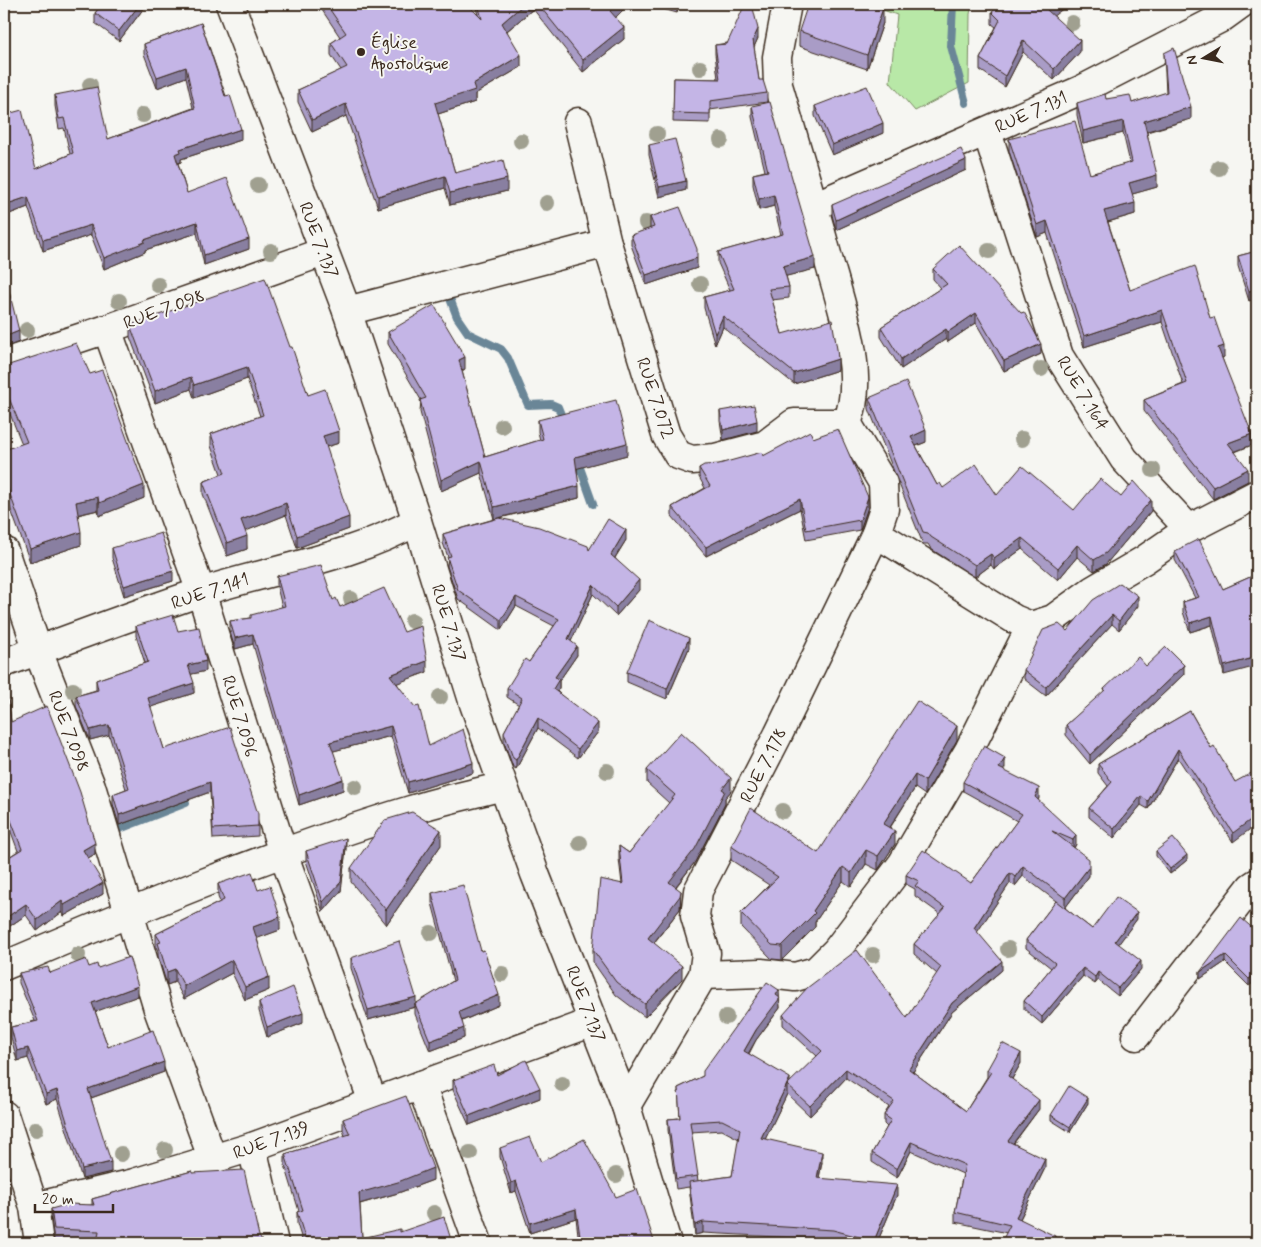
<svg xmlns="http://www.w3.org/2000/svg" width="1261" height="1247" viewBox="0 0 1261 1247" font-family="Mynerve,sans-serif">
  <rect width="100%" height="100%" fill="#f6f6f2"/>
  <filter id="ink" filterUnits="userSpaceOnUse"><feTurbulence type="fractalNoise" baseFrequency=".02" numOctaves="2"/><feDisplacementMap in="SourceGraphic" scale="10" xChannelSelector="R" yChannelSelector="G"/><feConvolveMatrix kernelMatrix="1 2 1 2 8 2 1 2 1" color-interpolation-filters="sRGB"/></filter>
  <g filter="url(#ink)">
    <!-- green -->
    <polygon fill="#b8e8a7" stroke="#7a8962" points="866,4 972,4 970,14 969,83 915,111 890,82 897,15"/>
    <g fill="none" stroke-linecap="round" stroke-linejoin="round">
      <!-- stream -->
      <g stroke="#6a8697" stroke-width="8">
        <polyline points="953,4 951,46 966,103"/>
        <polyline points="449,296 457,317 468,333 501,349 508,358 528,405 551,404 558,407 564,422"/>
        <polyline points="577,459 593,504"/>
        <polyline points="112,832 186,803 183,791"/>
      </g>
      <!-- street casing -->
      <g stroke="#3b2a1e" stroke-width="31">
        <g id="street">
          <polyline points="230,4 347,311 417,521 474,704 535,874 626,1106 667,1243"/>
          <polyline points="578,122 607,243"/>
          <polyline points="987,132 1059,356 1124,459 1189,529 1257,494"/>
          <polyline points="814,206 1081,90 1223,17 1241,4"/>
          <path d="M347,311L607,243L666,435L678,455L692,460L715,458L765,445L794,423H847C868,372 838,298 825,247C810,193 794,139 778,85L777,57L787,4"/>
          <polyline points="107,329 201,592 283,853 373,1102"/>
          <polyline points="4,363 107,329 323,252"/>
          <polyline points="876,533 1014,619 1031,626 1053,619 1093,590 1144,560 1189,529"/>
          <polyline points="4,551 38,651 91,786 158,1009 213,1160"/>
          <path d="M4,663C69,639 135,614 201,592C273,569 351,558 417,521"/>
          <path d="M4,966C137,909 272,852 411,810C442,800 473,794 503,786"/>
          <polyline points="703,975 761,973 795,977 816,971 836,951 902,864 969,750 1031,626"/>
          <polyline points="1136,1036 1251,887 1257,883"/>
          <polyline points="421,1085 478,1243"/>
          <polyline points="626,1106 703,975 706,953 695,916 698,891 778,735 876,533 884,509 883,483 847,423"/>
          <polyline points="4,1115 34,1207 134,1183 252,1147 593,1022"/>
          <polyline points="252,1147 274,1243"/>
          <polyline points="34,1207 39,1243"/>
        </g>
      </g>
      <!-- street -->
      <use href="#street" stroke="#f6f6f2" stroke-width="28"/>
    </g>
    <!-- trees -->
    <g fill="#a0a090">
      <circle cx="1072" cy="23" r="8"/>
      <circle cx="700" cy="68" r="8"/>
      <circle cx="90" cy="85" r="8"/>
      <circle cx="143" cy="115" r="8"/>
      <circle cx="657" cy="134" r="8"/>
      <circle cx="721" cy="140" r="8"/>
      <circle cx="521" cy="141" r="8"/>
      <circle cx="1219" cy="168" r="8"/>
      <circle cx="258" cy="185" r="8"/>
      <circle cx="547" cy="203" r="8"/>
      <circle cx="646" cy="223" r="8"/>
      <circle cx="271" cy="251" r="8"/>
      <circle cx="989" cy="251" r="8"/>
      <circle cx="700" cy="284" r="8"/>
      <circle cx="158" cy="285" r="8"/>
      <circle cx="119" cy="301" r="8"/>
      <circle cx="27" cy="330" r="8"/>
      <circle cx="1041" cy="369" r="8"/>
      <circle cx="502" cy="426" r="8"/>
      <circle cx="1022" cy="439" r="8"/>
      <circle cx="1153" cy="470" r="8"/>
      <circle cx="351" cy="599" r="8"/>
      <circle cx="412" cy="621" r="8"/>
      <circle cx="73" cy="690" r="8"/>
      <circle cx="440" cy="697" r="8"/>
      <circle cx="607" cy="771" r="8"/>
      <circle cx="355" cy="787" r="8"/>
      <circle cx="783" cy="811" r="8"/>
      <circle cx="580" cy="843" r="8"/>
      <circle cx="431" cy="933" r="8"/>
      <circle cx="1008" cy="949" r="8"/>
      <circle cx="78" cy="955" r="8"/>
      <circle cx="873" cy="955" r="8"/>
      <circle cx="502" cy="974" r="8"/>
      <circle cx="726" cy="1017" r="8"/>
      <circle cx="562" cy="1084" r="8"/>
      <circle cx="36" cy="1129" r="8"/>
      <circle cx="165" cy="1150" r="8"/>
      <circle cx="470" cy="1153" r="8"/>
      <circle cx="121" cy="1154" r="8"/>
      <circle cx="616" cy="1175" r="8"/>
      <circle cx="434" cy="1213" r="8"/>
    </g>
    <!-- wall -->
    <g fill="#a99cc6" stroke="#3b2a1e" fill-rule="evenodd">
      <polygon points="102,4 147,4 119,41 95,23 95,13"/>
      <polygon points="320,4 467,4 478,15 475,4 629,4 616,17 624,39 583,72 533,9 507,31 521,67 475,94 475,102 438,114 455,173 507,191 450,205 445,188 378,208 346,116 312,132 298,102 298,90 341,70 331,55 331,43 340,37 320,7"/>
      <polygon points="652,4 680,4 677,13 656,7"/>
      <polygon points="992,12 1054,16 1080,52 1054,80 1023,52 1005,87 980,70 980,59 996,27 992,24"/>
      <polygon points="201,23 241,140 181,159 181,162 178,163 187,193 249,249 204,265 197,233 145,250 145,252 104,269 91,235 43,251 28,207 4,216 36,169 70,154 64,128 59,129 55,106 55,95 108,139 193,108 186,77 157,88 144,54 144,44"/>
      <polygon points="883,23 867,69 799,46 799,31"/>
      <polygon points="758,38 754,47 759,80 767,93 767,102 710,110 710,123 673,122 674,78 718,79 715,54 715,45"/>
      <polygon points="1164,53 1191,119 1147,132 1157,187 1132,194 1135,214 1108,222 1130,290 1210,318 1224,357 1222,358 1252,445 1235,452 1248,481 1213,499 1144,411 1144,400 1183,384 1162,322 1084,347 1047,233 1037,237 1009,151 1009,139 1090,174 1130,163 1123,133 1083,143 1077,115 1077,103 1106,99 1132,103 1166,93"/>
      <polygon points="752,106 815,269 786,276 789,287 789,298 772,300 782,334 838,370 794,384 723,327 715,345 704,308 704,297 730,290 718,263 718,252 781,235 774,206 759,210 753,185 753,174 765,171 752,117"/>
      <polygon points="815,106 883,133 832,155 815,116"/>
      <polygon points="649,145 686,190 659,197 649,155"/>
      <polygon points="966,170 836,230 832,215 832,205"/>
      <polygon points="650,217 697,268 646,285 631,245 631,235 650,229"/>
      <polygon points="1257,251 1249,301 1238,266 1238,256"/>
      <polygon points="933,269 1041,354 1004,371 976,323 948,342 946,339 901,369 881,337 881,327 941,288 933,279"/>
      <polygon points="130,325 290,347 308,395 339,443 326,447 349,529 297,548 286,515 245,531 247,549 227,556 203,494 203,482 221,474 211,446 211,434 260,416 247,379 194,398 191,389 155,403 130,337"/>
      <polygon points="388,332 465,369 462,371 485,457 540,440 538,432 538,420 627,455 577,468 579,498 500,518 589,550 626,540 615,558 639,590 616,616 593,594 571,641 577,655 559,681 559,688 557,691 598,732 578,758 538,728 516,769 513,767 504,742 504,732 519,705 507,697 507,688 529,662 554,626 516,606 501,630 458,599 447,566 448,557 443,543 443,534 494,519 481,473 441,491 420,412 421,400 388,344"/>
      <polygon points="4,365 90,374 144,498 99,516 98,510 78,515 81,545 30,562 7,499 4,500 4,450 22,444 4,399"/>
      <polygon points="869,398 926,442 916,446 937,485 943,488 997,495 1074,510 1121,497 1151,511 1106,564 1094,571 1077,557 1058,580 1022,549 994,569 991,565 975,577 931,549 928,544 923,544 869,409"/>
      <polygon points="720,411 757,431 723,440 720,421"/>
      <polygon points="813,438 868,507 860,530 806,540 800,509 706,556 672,516 672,507 705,488 699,477 699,468 763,456"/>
      <polygon points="112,548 173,581 124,596 112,558"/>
      <polygon points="1175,551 1223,589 1257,574 1224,675 1212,625 1190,632 1183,612 1183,602 1195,598 1175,560"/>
      <polygon points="277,576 333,600 340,607 404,632 427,672 397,683 429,746 473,773 408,793 391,736 333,751 343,790 299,805 253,644 235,649 230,632 230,621 251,618 282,607 277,587"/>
      <polygon points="1138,606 1119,630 1112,624 1046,696 1024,679 1024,670 1067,631"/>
      <polygon points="136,626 178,631 206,671 191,674 194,693 150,707 164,749 258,826 258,836 213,839 210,792 119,825 113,804 113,794 126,789 109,735 90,740 76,706 76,696 96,690 96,680 145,663 136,636"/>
      <polygon points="689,648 667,699 627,682 627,672"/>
      <polygon points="4,667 11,722 95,854 88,858 103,894 64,916 62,912 37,931 26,915 4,930 4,860 18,851 4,813"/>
      <polygon points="1184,674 1090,764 1066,735 1066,725 1104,692 1104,689"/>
      <polygon points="1190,711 1211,748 1235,782 1233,842 1178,758 1148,809 1141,805 1114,838 1089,817 1089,808 1108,786 1098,773 1098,764"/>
      <polygon points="957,740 925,795 915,788 890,828 895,844 878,870 866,864 851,887 843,881 815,922 815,927 782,960 772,959 741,927 741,913 769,885 731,860 731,846 818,853"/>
      <path d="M1005,768L1003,770L1039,798L1038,800L1076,844L1074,848L1089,876L1065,908L1092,929L1137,919L1118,944L1141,969L1118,996L1098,980L1095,984L1083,976L1042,1024L1024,1009V1001L1051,968L1026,948V940L1056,901L1023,876L1015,886L1010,883L977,932L1002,970L952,1012L913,1072L966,1111L987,1077V1070L1021,1063L1012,1079L1039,1109L1014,1143L1045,1168L1020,1219L1055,1243L955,1222V1212L963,1174L911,1151L897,1178L872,1162V1153L887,1127L884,1124V1115L889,1107L846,1078L810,1116L787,1094L765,1139L822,1162L819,1178L897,1195L877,1243H846L833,1240L703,1233L695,1235L689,1187L676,1189L668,1130V1119L680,1118L678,1088L703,1076L779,998L780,1008L756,1040L749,1054L790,1083L817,1056L783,1025V1015L907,1018L937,974L914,954V944L940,914L915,896V889L906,884V875L971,883L1017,821L963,791V782ZM722,1130L739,1139L732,1176L698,1181L691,1132Z"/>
      <polygon points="647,770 731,791 725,798 725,804 695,862 676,887 681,903 680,909 654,943 682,979 645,1017 616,995 593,962 593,950 622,884 619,859 619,846 629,853 669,803 647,783"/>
      <polygon points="441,845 386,925 351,882 351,868"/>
      <polygon points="346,848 341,891 323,912 306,861 306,851"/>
      <polygon points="1156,851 1187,860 1170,874 1156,856"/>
      <polygon points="218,884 258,890 280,930 257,938 269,990 245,1000 232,973 184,999 175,982 167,985 158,956 158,951 156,947 156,934 220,902 218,897"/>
      <polygon points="432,893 481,951 499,1005 462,1021 464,1038 430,1051 415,1014 415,1007 368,1020 351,968 351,958 416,1004 453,981 432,903"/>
      <polygon points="1257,932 1249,986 1225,962 1200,979 1200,972"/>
      <polygon points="89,967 98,968 138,996 95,1011 108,1047 164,1072 91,1098 111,1172 82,1179 57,1099 46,1104 28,1058 17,1061 11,1037 11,1027 35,1021 19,983 19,973 50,973"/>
      <polygon points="259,1002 303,1023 267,1037 259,1011"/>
      <polygon points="497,1075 540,1098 469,1125 453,1090 453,1080"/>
      <polygon points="1088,1103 1070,1132 1051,1120 1051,1115"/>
      <polygon points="343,1119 433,1180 398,1193 360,1204 362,1238 400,1232 452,1243 303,1243 297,1224 297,1212 299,1211 285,1165 285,1154 345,1136 343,1130"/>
      <polygon points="500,1148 541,1162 616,1197 654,1243 579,1243 576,1218 530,1233 516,1191 511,1193 500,1157"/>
      <polygon points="192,1171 97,1241 54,1240 51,1219 51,1209 92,1205 92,1199"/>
    </g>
    <!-- shaded-wall -->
    <g fill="#897fa1" stroke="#3b2a1e">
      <polygon points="140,4 147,4 119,41 119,31"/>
      <polygon points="524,4 533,4 533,9 502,35 502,23"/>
      <polygon points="617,4 629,4 610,23 610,11"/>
      <polygon points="677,4 680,4 677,13"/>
      <polygon points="1055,4 1069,4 1047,21 1047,10"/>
      <polygon points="883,8 883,23 867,69 867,55"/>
      <polygon points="624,27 624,39 583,72 583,60"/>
      <polygon points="758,29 758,38 753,49 753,40"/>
      <polygon points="1023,40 1023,52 1005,87 1005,76"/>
      <polygon points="1080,40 1080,52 1054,80 1054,69"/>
      <polygon points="521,55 521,67 475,94 475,102 435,115 435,103 473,84"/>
      <polygon points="186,67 186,77 157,88 157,77"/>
      <polygon points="346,104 346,116 312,132 312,120"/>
      <polygon points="1191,107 1191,119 1144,132 1144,121"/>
      <polygon points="1123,121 1123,133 1083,143 1083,131"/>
      <polygon points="883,123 883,133 832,155 832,145"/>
      <polygon points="241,129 241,140 181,159 181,162 175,164 175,154 180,149"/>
      <polygon points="966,160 966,170 836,230 836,220"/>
      <polygon points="1157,175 1157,187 1129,195 1129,183"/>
      <polygon points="445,176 445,188 378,208 378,196"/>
      <polygon points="507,179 507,191 450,205 450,193"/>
      <polygon points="686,181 686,190 659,197 659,187"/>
      <polygon points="774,195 774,206 759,210 759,199"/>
      <polygon points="28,197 28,207 4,216 4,205"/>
      <polygon points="1135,203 1135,214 1104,223 1104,211"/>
      <polygon points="1047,221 1047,233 1037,237 1037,225"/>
      <polygon points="197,222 197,233 145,250 145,252 104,269 104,258 144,240"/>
      <polygon points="91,225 91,235 43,251 43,240"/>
      <polygon points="249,239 249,249 204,265 204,255"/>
      <polygon points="815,257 815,269 783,277 783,266"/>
      <polygon points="697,258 697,268 646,285 646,275"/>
      <polygon points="1257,289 1257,299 1249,301 1249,291"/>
      <polygon points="1162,310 1162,322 1084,347 1084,336"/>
      <polygon points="976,313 976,323 948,342 948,332"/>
      <polygon points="723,316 723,327 715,345 715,334"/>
      <polygon points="946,329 946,339 901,369 901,359"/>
      <polygon points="19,331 19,342 4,348 4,337"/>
      <polygon points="1041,344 1041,354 1004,371 1004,361"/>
      <polygon points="1224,346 1224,357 1218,360 1218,348"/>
      <polygon points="465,357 465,369 459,372 459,360"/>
      <polygon points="838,359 838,370 794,384 794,373"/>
      <polygon points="247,367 247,379 194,398 194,385"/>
      <polygon points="191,377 191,389 155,403 155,391"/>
      <polygon points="757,421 757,431 723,440 723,430"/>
      <polygon points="926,430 926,442 911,448 911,437"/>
      <polygon points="339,431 339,443 323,448 323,436"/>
      <polygon points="1252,434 1252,445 1228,454 1228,443"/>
      <polygon points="627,443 627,455 575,469 575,457"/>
      <polygon points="481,461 481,473 441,491 441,480"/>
      <polygon points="1248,469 1248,481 1213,499 1213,487"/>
      <polygon points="144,485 144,498 99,516 99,503"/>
      <polygon points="7,486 7,499 4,500 4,487"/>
      <polygon points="579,486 579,498 494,519 494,507"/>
      <polygon points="98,497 98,510 76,515 76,502"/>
      <polygon points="868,497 868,507 860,530 860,520"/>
      <polygon points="800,499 800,509 706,556 706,547"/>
      <polygon points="1151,500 1151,511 1106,564 1094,571 1094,560"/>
      <polygon points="286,503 286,515 241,533 241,520"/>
      <polygon points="349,517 349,529 297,548 297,536"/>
      <polygon points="626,530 626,540 611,564 611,555"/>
      <polygon points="81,532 81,545 30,562 30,549"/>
      <polygon points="247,536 247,549 227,556 227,543"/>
      <polygon points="1022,538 1022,549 994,569 994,558"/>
      <polygon points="1077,545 1077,557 1058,580 1058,568"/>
      <polygon points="991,554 991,565 975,577 975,565"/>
      <polygon points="173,571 173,581 124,596 124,586"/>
      <polygon points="639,580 639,590 616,616 616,607"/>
      <polygon points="593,585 593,594 568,648 568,639"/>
      <polygon points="1138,596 1138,606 1119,630 1119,621"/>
      <polygon points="516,597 516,606 501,630 501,620"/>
      <polygon points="1112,615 1112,624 1046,696 1046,687"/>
      <polygon points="1212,616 1212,625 1190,632 1190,623"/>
      <polygon points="253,634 253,644 235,649 235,638"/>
      <polygon points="689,638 689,648 667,699 667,689"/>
      <polygon points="577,646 577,655 559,681 559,688 553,698 553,689 555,677"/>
      <polygon points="1257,657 1257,666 1224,675 1224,666"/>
      <polygon points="206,661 206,671 188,675 188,665"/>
      <polygon points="427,661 427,672 390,686 390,675"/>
      <polygon points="1184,665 1184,674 1090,764 1090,755"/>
      <polygon points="194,683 194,693 148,708 148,698"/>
      <polygon points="538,718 538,728 516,769 516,760"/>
      <polygon points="598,723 598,732 578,758 578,749"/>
      <polygon points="109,725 109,735 90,740 90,730"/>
      <polygon points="391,726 391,736 330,752 330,742"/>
      <polygon points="957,726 957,740 925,795 925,781"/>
      <polygon points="1178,749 1178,758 1148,809 1148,801"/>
      <polygon points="1005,758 1005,768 999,778 999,768"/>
      <polygon points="473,763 473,773 408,793 408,782"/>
      <polygon points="915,775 915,788 883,838 883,824"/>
      <polygon points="731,778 731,791 725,798 725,804 695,862 669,895 669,882 722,789"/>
      <polygon points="343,779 343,790 299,805 299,795"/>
      <polygon points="210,782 210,792 119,825 119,815"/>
      <polygon points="1039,788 1039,798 1035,807 1035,797"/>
      <polygon points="1141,796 1141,805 1114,838 1114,829"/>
      <polygon points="1257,807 1257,824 1233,842 1233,833 1254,809"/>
      <polygon points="441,830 441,845 386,925 386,910"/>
      <polygon points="895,831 895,844 878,870 878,856"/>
      <polygon points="1076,835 1076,844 1073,850 1073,840"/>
      <polygon points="346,838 346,848 341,891 323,912 323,902"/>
      <polygon points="95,843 95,854 83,861 83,850"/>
      <polygon points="866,850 866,864 851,887 851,873"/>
      <polygon points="1187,855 1187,860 1170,874 1170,869"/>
      <polygon points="1023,866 1023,876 1015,886 1015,877"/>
      <polygon points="843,867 843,881 815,922 815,927 782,960 782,946 813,911"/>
      <polygon points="1089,867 1089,876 1065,908 1065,898"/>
      <polygon points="1010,873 1010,883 974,937 974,928"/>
      <polygon points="103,883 103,894 64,916 64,905"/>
      <polygon points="681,891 680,909 648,950 648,938"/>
      <polygon points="62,901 62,912 37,931 37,920"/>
      <polygon points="26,904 26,915 4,930 4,919"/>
      <polygon points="1137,912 1137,919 1115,949 1115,941"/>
      <polygon points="280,917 280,930 253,940 253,927"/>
      <polygon points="1225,955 1225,962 1200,979 1200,972"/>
      <polygon points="232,960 232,973 184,999 184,986"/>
      <polygon points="1002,961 1002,970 952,1012 909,1078 909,1069 952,1003"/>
      <polygon points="1141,961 1141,969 1118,996 1118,988"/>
      <polygon points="682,966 682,979 645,1017 645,1004"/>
      <polygon points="1083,968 1083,976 1042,1024 1042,1017"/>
      <polygon points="175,969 175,982 167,985 167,972"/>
      <polygon points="1098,972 1098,980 1095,984 1095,977"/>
      <polygon points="1257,973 1257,980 1249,986 1249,979"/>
      <polygon points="269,977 269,990 245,1000 245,987"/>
      <polygon points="138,986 138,996 92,1013 92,1003"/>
      <polygon points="779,990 780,1008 756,1040 744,1061 744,1051"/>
      <polygon points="499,995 499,1005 459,1022 459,1012"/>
      <polygon points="416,997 416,1007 415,1004 415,1007 368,1020 368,1010"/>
      <polygon points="303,1013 303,1023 267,1037 267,1027"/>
      <polygon points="464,1028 464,1038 430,1051 430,1041"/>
      <polygon points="28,1048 28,1058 17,1061 17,1051"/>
      <polygon points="1021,1053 1021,1063 1008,1086 1008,1076"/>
      <polygon points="164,1062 164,1072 88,1099 88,1089"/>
      <polygon points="846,1069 846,1078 810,1116 810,1106"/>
      <polygon points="790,1078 790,1087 787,1085 787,1094 761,1148 761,1138"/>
      <polygon points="540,1088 540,1098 469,1125 469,1116"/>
      <polygon points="57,1090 57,1099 46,1104 46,1094"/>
      <polygon points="1088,1098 1088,1103 1070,1132 1070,1127"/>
      <polygon points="1039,1100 1039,1109 1008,1150 1008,1141"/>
      <polygon points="911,1142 911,1151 897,1178 897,1169"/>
      <polygon points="822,1152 822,1162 817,1188 817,1178"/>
      <polygon points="1045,1159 1045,1168 1016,1227 1016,1217"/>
      <polygon points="111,1162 111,1172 82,1179 82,1169"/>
      <polygon points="433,1168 433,1180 398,1193 359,1204 359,1193"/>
      <polygon points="516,1181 516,1191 511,1193 511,1183"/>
      <polygon points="897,1185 897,1195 877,1243 874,1243 874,1241"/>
      <polygon points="576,1209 576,1218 530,1233 530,1223"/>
      <polygon points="703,1222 703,1233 695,1235 695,1225"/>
      <polygon points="1055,1236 1055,1243 1051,1243"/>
      <polygon points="308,1237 308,1243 305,1243 305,1238"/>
    </g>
    <!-- building -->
    <g fill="#c4b5e6" stroke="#3b2a1e">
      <polygon points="102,4 140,4 119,31 95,13"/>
      <polygon points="326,4 467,4 482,19 478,4 524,4 502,23 521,55 473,84 475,90 435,103 455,173 503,160 507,179 450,193 445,176 378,196 346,104 312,120 298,90 347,67 331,43 346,33"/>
      <polygon points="538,4 617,4 610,11 624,27 583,60"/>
      <polygon points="745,4 752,4 758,29 753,40 759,80 763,80 767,93 710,101 710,114 673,113 674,78 720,79 715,45 727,44"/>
      <polygon points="808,4 869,4 883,8 867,55 799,31"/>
      <polygon points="1001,4 1055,4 1047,10 1080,40 1054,69 1023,40 1005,76 980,59 1000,20 992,12"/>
      <polygon points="201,23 225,96 230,95 241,129 180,149 181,152 175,154 187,193 227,178 249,239 204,255 197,222 144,240 145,242 104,258 91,225 43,240 28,197 4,205 4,115 22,110 36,169 73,153 64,118 59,119 55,95 97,87 108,139 195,108 186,67 157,77 144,44"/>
      <polygon points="1174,48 1191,107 1144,121 1157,175 1129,183 1135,203 1104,211 1130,290 1195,266 1210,318 1214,317 1224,346 1218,348 1252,434 1228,443 1248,469 1213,487 1144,400 1187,383 1162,310 1084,336 1047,221 1037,225 1009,139 1075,121 1090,174 1132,162 1123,121 1083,131 1077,103 1105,94 1106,99 1130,95 1132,103 1167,92 1164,53"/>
      <polygon points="867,86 883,123 832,145 815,106"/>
      <polygon points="770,102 815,257 783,266 789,287 769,289 782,334 832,320 837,349 838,359 794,373 723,316 715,334 704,297 734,289 718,252 783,234 774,195 759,199 753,174 768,171 752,106"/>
      <polygon points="675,139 686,181 659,187 649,145"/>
      <polygon points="961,149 966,160 836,220 832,205"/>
      <polygon points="680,207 697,249 697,258 646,275 631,235 654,227 650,217"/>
      <polygon points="959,245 1021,313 1024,312 1041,344 1004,361 976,313 948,332 946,329 901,359 881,327 947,284 933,269"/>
      <polygon points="1257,251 1257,289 1249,291 1238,256"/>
      <polygon points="265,278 290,347 292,347 308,395 325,389 339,431 323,436 349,517 297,536 286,503 241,520 247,536 227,543 203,482 225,473 211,434 263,415 247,367 194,385 191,377 155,391 130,325"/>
      <polygon points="9,291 19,331 4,337 4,293"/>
      <polygon points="434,305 465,357 459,360 485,457 543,439 538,420 616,400 627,443 575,457 579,486 494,507 481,461 441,480 420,400 426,398 388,332"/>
      <polygon points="76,343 90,374 102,370 144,485 99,503 98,497 76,502 81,532 30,549 7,486 4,487 4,450 27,442 4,386 4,365 9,365"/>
      <polygon points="906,382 926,430 911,437 937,485 940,483 943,488 976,464 997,495 1022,466 1074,510 1100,479 1121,497 1134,481 1151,500 1106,553 1094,560 1077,545 1058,568 1022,538 994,558 991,554 975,565 931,537 928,533 923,532 869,398"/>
      <polygon points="754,405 757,421 723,430 720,411"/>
      <polygon points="838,429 868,497 860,520 806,530 800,499 706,547 672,507 710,486 699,468 704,465 719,464 762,452 763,456 810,431 813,438"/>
      <polygon points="499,518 539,527 588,546 589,550 608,519 626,530 611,555 639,580 616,607 593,585 568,639 577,646 555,677 559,679 553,689 598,723 578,749 538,718 516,760 513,758 504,732 522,698 507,688 525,659 529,662 559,619 516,597 501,620 458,590 447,557 451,556 443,534"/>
      <polygon points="161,533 173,571 124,586 112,548"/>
      <polygon points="1199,539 1223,589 1257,574 1257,657 1224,666 1212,616 1190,623 1183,602 1199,597 1175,551"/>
      <polygon points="321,565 333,600 336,598 340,607 384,588 404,632 421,626 427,661 390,675 415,707 419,706 429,746 463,729 473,763 408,782 391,726 330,742 343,779 299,795 253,634 235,638 230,621 251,618 251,615 285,606 277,576"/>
      <polygon points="1120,583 1138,596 1119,621 1112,615 1046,687 1024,670 1043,630 1059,624 1067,631 1093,600"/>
      <polygon points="173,615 178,631 199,627 206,661 188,665 194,683 148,698 164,749 230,727 258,814 258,826 213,829 210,782 119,815 113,794 129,788 109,725 90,730 76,696 98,690 96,680 148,662 136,626"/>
      <polygon points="649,620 689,638 667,689 627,672"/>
      <polygon points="1166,647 1184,665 1090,755 1066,725 1105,690 1104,689 1138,657 1146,666"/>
      <polygon points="4,667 11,722 47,706 80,792 95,843 83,850 103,883 64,905 62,901 37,920 26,904 4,919 4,878 7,876 4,871 4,860 22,849 4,802"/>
      <polygon points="917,701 957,726 925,781 915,775 883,824 895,831 878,856 866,850 851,873 843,867 813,911 815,913 782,946 772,945 741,913 778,877 731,846 751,808 818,853"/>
      <polygon points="1190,711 1211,748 1214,746 1235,782 1257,770 1257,807 1254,809 1257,813 1257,815 1233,833 1178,749 1148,801 1141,796 1114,829 1089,808 1112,782 1098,764"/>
      <polygon points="681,732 731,778 722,789 725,791 695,849 669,882 681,891 680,896 648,938 682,966 645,1004 616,982 593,950 600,879 623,884 619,846 629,853 675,795 647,770"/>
      <polygon points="984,746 1005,758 999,768 1039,788 1035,797 1076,835 1073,840 1052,831 1089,859 1089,867 1065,898 1023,866 1015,877 1010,873 974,928 1002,961 952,1003 909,1069 966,1111 991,1072 987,1070 1002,1043 1021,1053 1008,1076 1039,1100 1008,1141 1045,1159 1016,1217 1055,1236 1051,1243 1001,1243 1010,1225 955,1212 965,1165 911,1142 897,1169 872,1153 891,1120 884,1115 894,1101 846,1069 810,1106 787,1085 822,1051 783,1015 807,988 857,950 907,1018 941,967 914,944 945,908 915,886 919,881 906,875 923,850 971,883 1022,814 963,782"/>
      <polygon points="412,812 441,830 386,910 351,868 385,820"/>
      <polygon points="346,838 341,882 323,902 306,851"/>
      <polygon points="1173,838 1187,855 1170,869 1156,851"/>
      <polygon points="252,872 258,890 270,886 280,917 253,927 269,977 245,987 232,960 184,986 175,969 167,972 158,943 161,942 156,934 224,900 218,884"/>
      <polygon points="463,885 481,951 484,950 499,995 459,1012 464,1028 430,1041 415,1004 455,980 432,893"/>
      <polygon points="1116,897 1137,912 1115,941 1141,961 1118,988 1098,972 1095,977 1083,968 1042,1017 1024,1001 1055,963 1026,940 1056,901 1092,929"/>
      <polygon points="1241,918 1257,932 1257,973 1249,979 1225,955 1200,972"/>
      <polygon points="399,941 416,997 368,1010 351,958"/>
      <polygon points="129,957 138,986 92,1003 108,1047 153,1030 164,1062 88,1089 111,1162 82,1169 57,1090 46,1094 28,1048 17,1051 11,1027 38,1021 19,973 48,967 50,973 86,959 89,967 97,964 98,968"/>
      <polygon points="767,982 779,990 776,995 780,998 756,1030 744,1051 790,1078 761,1138 822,1152 817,1178 897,1185 874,1241 833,1230 703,1222 695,1225 689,1182 732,1176 740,1129 722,1120 690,1122 698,1176 676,1179 668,1119 680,1118 678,1088 703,1076 703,1071"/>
      <polygon points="293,987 303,1013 267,1027 259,1002"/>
      <polygon points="526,1060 540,1088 469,1116 453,1080 494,1065 497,1075"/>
      <polygon points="1069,1086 1088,1098 1070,1127 1051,1115"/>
      <polygon points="406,1096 433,1168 398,1182 359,1193 362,1238 400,1229 400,1232 444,1217 452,1243 310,1243 308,1237 305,1238 297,1212 303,1210 285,1154 350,1134 343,1119"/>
      <polygon points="530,1137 541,1162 584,1139 616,1197 637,1189 654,1241 648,1243 616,1243 616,1242 607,1243 581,1243 576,1209 530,1223 516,1181 511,1183 500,1148"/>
      <polygon points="244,1170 259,1236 263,1243 97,1243 99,1231 54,1229 51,1209 69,1204 94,1205 92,1199 192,1171 192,1173"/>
    </g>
  </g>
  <!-- markers -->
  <circle fill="#3b2a1e" stroke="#f6f6f2" stroke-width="2" cx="361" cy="52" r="5"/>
  <g text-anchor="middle" stroke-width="4" stroke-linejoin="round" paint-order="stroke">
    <!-- poi labels -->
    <g font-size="18" fill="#3b2a1e" stroke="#f6f6f2" text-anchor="start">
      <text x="371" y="48">Église<tspan x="371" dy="21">Apostolique</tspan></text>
    </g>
    <!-- street labels -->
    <g font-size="18" fill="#3b2a1e" stroke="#f6f6f2">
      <text transform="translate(1031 112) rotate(-24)" y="6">RUE 7.131</text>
      <text transform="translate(319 240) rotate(69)" y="6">RUE 7.137</text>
      <text transform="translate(164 309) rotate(-20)" y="6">RUE 7.098</text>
      <text transform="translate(1083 393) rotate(59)" y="6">RUE 7.164</text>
      <text transform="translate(656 398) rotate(71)" y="6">RUE 7.072</text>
      <text transform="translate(210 591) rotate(-18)" y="6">RUE 7.141</text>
      <text transform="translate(449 623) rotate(73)" y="6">RUE 7.137</text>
      <text transform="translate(240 716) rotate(73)" y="6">RUE 7.096</text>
      <text transform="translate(69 731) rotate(69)" y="6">RUE 7.098</text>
      <text transform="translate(763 765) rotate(-63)" y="6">RUE 7.178</text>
      <text transform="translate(586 1004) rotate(69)" y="6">RUE 7.137</text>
      <text transform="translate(271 1140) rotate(-20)" y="6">RUE 7.139</text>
    </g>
  </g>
  <!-- margin -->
  <rect width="1261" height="1247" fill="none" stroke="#f6f6f2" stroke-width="20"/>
  <rect x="10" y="10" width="1241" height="1227" fill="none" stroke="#3b2a1e" stroke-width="2" filter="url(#ink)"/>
  <!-- north arrow -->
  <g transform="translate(1204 58) rotate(260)" stroke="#f6f6f2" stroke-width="4" paint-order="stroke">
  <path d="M0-4L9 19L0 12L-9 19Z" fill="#3b2a1e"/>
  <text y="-8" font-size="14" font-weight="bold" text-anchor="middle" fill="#3b2a1e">N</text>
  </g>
  <!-- scale -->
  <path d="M35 1204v8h78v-8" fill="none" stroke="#3b2a1e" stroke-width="2.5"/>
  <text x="42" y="1204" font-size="15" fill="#3b2a1e" stroke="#f6f6f2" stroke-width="4" paint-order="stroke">20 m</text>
</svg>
